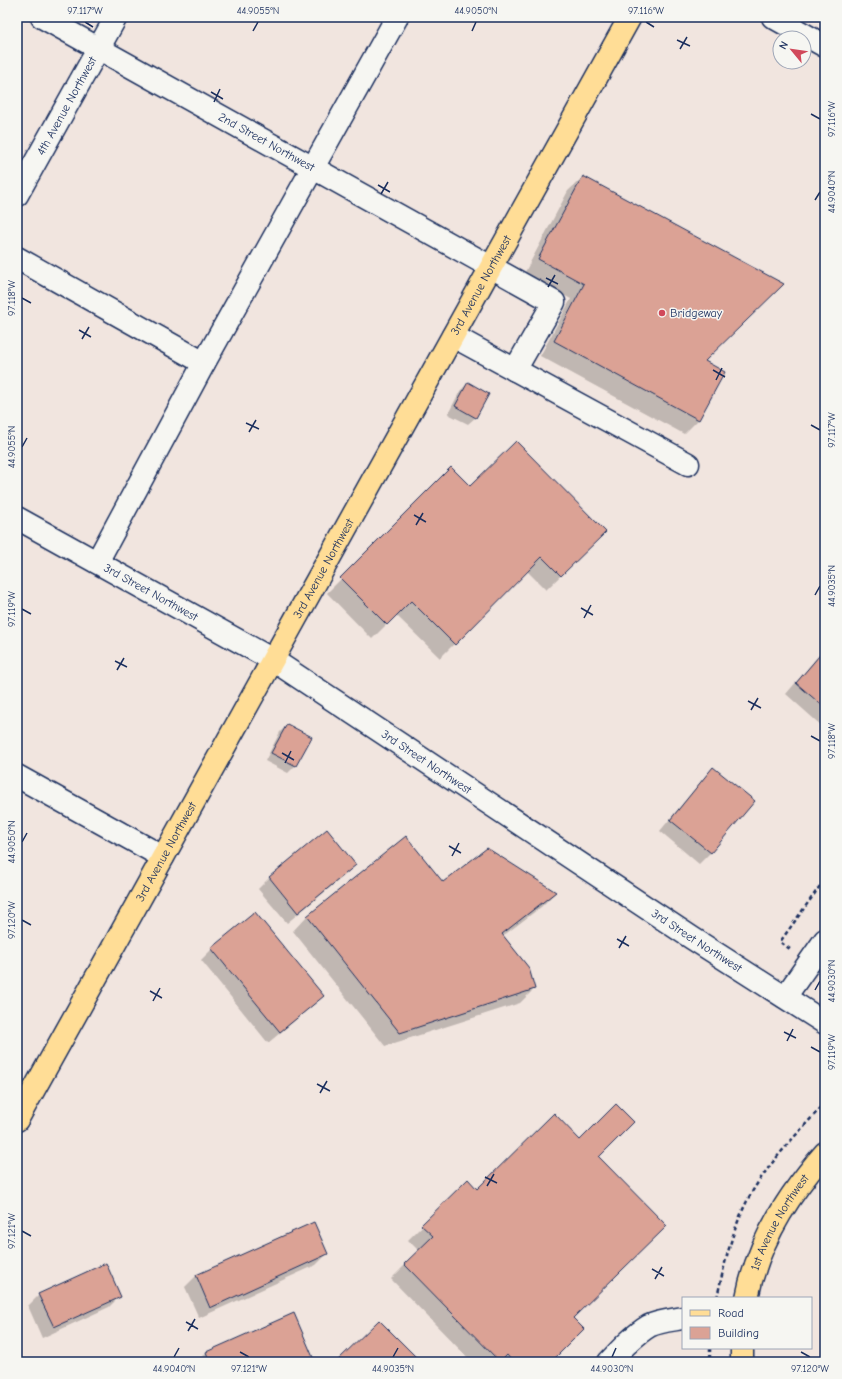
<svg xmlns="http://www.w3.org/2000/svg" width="842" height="1379" viewBox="0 0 842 1379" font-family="'Comic Neue',sans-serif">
  <rect width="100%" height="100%" fill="#f1e5df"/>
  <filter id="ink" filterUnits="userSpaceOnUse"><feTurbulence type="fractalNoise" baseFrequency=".025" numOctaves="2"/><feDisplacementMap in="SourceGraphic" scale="8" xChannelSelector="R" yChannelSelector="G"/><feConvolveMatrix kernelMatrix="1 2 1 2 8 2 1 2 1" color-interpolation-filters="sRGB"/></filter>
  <g filter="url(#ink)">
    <!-- shadow -->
    <g fill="#0003">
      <polygon points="583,177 703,362 699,419 684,434 540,356 571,299 524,274 568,191"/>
      <polygon points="468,383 476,417 468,424 448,414 460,391"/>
      <polygon points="451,469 470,488 605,532 546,590 527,571 440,658 396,615 372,639 327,593"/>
      <polygon points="825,648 825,725 823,727 786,694"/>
      <polygon points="287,725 310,737 295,766 288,773 265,761 280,732"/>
      <polygon points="713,768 753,801 710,853 699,864 660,831 703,779"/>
      <polygon points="327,830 355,865 344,876 287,923 258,889 269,878"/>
      <polygon points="555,893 541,907 503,936 534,989 520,1003 385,1046 293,931 307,916"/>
      <polygon points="212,949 322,996 311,1007 268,1043 201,960"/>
      <polygon points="598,1157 572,1318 549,1362 472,1362 391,1279 419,1251 408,1240 468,1181 477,1190"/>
      <polygon points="313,1224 327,1254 316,1265 199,1318 185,1287 196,1276"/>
      <polygon points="39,1295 120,1296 109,1307 42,1338 28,1306"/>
      <polygon points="294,1315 314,1362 197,1362 206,1353"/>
    </g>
    <!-- building -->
    <g fill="#dba295" stroke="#1b2f5e">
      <polygon points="583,176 784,284 705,361 725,372 699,420 554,341 584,284 538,259"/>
      <polygon points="468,382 489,394 476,418 455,406"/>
      <polygon points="516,441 606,532 561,576 542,557 455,645 411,601 387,625 340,578 451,467 470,486"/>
      <polygon points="825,649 825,708 796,683"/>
      <polygon points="287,724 312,737 296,766 271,753"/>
      <polygon points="713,767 755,801 711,853 670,820"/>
      <polygon points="327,829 356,865 298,913 269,877"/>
      <polygon points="406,836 443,882 487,848 556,892 502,934 529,968 535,989 400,1033 307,916"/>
      <polygon points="255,912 324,996 280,1032 211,948"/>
      <polygon points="616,1104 634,1122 599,1157 667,1226 573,1318 584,1329 551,1362 513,1362 507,1355 500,1362 404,1264 433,1236 421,1225 468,1179 477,1189 554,1113 580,1140"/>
      <polygon points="314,1222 328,1254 210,1308 196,1275"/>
      <polygon points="106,1263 121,1297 54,1327 38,1294"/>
      <polygon points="294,1313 315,1362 210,1362 206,1352"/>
      <polygon points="379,1320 421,1362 336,1362"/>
    </g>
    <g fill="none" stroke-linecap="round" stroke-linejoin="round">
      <!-- minor casing -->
      <g stroke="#1b2f5e" stroke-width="25">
        <g id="minor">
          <path id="s1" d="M42,17L554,302L515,370"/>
          <polyline points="773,17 825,46"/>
          <path id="s2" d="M17,195L116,17"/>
          <polyline points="17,258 204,363"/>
          <polyline points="453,336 688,464"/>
          <path id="s3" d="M17,518L273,660L692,938L825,1023"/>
          <polyline points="97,562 204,363 397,17"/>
          <polyline points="17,776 163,857"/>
          <polyline points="785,997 825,940"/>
          <path d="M609,1362C621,1349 634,1335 649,1326C659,1321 672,1320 683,1318"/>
        </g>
      </g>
      <!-- major casing -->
      <g stroke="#1b2f5e" stroke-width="25">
        <g id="major">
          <path id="s4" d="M17,1120L630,17"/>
          <path id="s5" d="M747,1298C757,1244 789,1194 825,1153"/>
          <polyline points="742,1348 742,1362"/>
        </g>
      </g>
      <!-- path -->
      <g stroke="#1b2f5e" stroke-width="2.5" stroke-dasharray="4 3" stroke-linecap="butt">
        <polyline points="790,949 780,942 825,879"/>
        <path d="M717,1298C724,1265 732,1231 747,1201C765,1166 799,1132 825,1103"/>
        <polyline points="710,1348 710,1362"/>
      </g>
      <!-- minor -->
      <use href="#minor" stroke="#f6f6f2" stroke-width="22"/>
      <!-- major -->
      <use href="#major" stroke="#ffdd96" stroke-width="22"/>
    </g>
  </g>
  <!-- ticks -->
  <path fill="none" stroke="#1b2f5e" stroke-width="1.5" d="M85,22L93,27M646,22L654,27M253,31L258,22M472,31L476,22M677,40L690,46M680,49L687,37M211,92L223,99M214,102L220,89M811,114L820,119M378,185L390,192M381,194L388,182M815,200L820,192M546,278L558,284M548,287L555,275M22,298L31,303M79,330L91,337M82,339L89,327M713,370L725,377M716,380L722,368M246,423L259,429M811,425L820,430M249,432L256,420M22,447L27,438M414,515L426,522M416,525L423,513M815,595L820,586M581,608L593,615M22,609L31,614M584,618L591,605M115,661L127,667M117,670L124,658M748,701L761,708M751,710L758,698M811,736L820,741M282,753L294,760M285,763L291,751M22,842L27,833M449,846L461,853M452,856L459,843M22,920L31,925M617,939L629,946M619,948L626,936M815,990L820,981M150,991L162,998M153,1001L160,988M784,1032L796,1038M787,1041L793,1029M811,1047L820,1052M317,1084L330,1091M320,1093L327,1081M485,1177L497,1183M487,1186L494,1174M22,1231L31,1236M652,1269L664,1276M655,1279L662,1267M186,1322L198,1329M188,1331L195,1319M240,1352L249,1357M801,1352L810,1357M174,1357L179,1348M393,1357L398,1348M612,1357L616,1348"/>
  <!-- markers -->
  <circle fill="#d1495b" stroke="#f6f6f2" stroke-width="1.5" cx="662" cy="313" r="4"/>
  <g text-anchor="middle" stroke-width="3" stroke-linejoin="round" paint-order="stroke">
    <!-- street labels -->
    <g font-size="12" fill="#1b2f5e" stroke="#f6f6f2">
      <text dy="4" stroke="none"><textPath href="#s2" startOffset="102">4th Avenue Northwest</textPath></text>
      <text dy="4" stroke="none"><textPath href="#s1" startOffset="257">2nd Street Northwest</textPath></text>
      <text dy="4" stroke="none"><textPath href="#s4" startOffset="955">3rd Avenue Northwest</textPath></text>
      <text dy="4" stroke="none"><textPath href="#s4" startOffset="631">3rd Avenue Northwest</textPath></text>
      <text dy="4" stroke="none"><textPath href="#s3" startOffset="153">3rd Street Northwest</textPath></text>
      <text dy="4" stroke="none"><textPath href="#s3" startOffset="477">3rd Street Northwest</textPath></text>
      <text dy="4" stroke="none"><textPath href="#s4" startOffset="307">3rd Avenue Northwest</textPath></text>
      <text dy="4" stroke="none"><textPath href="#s3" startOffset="801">3rd Street Northwest</textPath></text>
      <text dy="4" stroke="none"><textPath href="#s5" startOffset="83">1st Avenue Northwest</textPath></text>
    </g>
    <!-- poi labels -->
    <g font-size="12" fill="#1b2f5e" stroke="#f6f6f2" text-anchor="start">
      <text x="670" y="317">Bridgeway</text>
    </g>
  </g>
  <!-- margin -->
  <rect width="842" height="1379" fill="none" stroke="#f6f6f2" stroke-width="44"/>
  <!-- legend -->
  <rect x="682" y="1297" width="130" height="52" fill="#f6f6f2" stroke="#9ea6b7"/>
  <rect x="690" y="1310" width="20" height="6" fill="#ffdd96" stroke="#9ea6b7"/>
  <text x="718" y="1317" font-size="12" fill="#1b2f5e">Road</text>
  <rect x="690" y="1327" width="20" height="12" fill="#dba295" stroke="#9ea6b7"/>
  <text x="718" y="1337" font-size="12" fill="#1b2f5e">Building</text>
  <!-- north arrow -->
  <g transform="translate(792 50) rotate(299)"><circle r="19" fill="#f6f6f2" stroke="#9ea6b7"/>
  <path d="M0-3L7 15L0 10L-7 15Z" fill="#d1495b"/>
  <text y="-6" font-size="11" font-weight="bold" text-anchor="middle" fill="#1b2f5e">N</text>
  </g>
  <rect x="22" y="22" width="798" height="1335" fill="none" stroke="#1b2f5e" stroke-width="1.5"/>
  <g font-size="10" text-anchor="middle" fill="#1b2f5e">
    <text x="85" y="14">97.117°W</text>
    <text x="258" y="14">44.9055°N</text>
    <text x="476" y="14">44.9050°N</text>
    <text x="646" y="14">97.116°W</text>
    <text transform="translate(831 119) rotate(-90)" y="4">97.116°W</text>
    <text transform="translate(831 192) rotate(-90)" y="4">44.9040°N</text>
    <text transform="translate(11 298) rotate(-90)" y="4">97.118°W</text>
    <text transform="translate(831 430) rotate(-90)" y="4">97.117°W</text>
    <text transform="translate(11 447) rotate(-90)" y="4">44.9055°N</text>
    <text transform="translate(831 586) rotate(-90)" y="4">44.9035°N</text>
    <text transform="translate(11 609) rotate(-90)" y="4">97.119°W</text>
    <text transform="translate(831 741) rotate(-90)" y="4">97.118°W</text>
    <text transform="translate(11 842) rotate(-90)" y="4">44.9050°N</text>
    <text transform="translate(11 920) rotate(-90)" y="4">97.120°W</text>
    <text transform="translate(831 981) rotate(-90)" y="4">44.9030°N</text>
    <text transform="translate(831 1052) rotate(-90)" y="4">97.119°W</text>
    <text transform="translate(11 1231) rotate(-90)" y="4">97.121°W</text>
    <text x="174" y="1372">44.9040°N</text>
    <text x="249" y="1372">97.121°W</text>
    <text x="393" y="1372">44.9035°N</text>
    <text x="612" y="1372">44.9030°N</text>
    <text x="810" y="1372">97.120°W</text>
  </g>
</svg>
